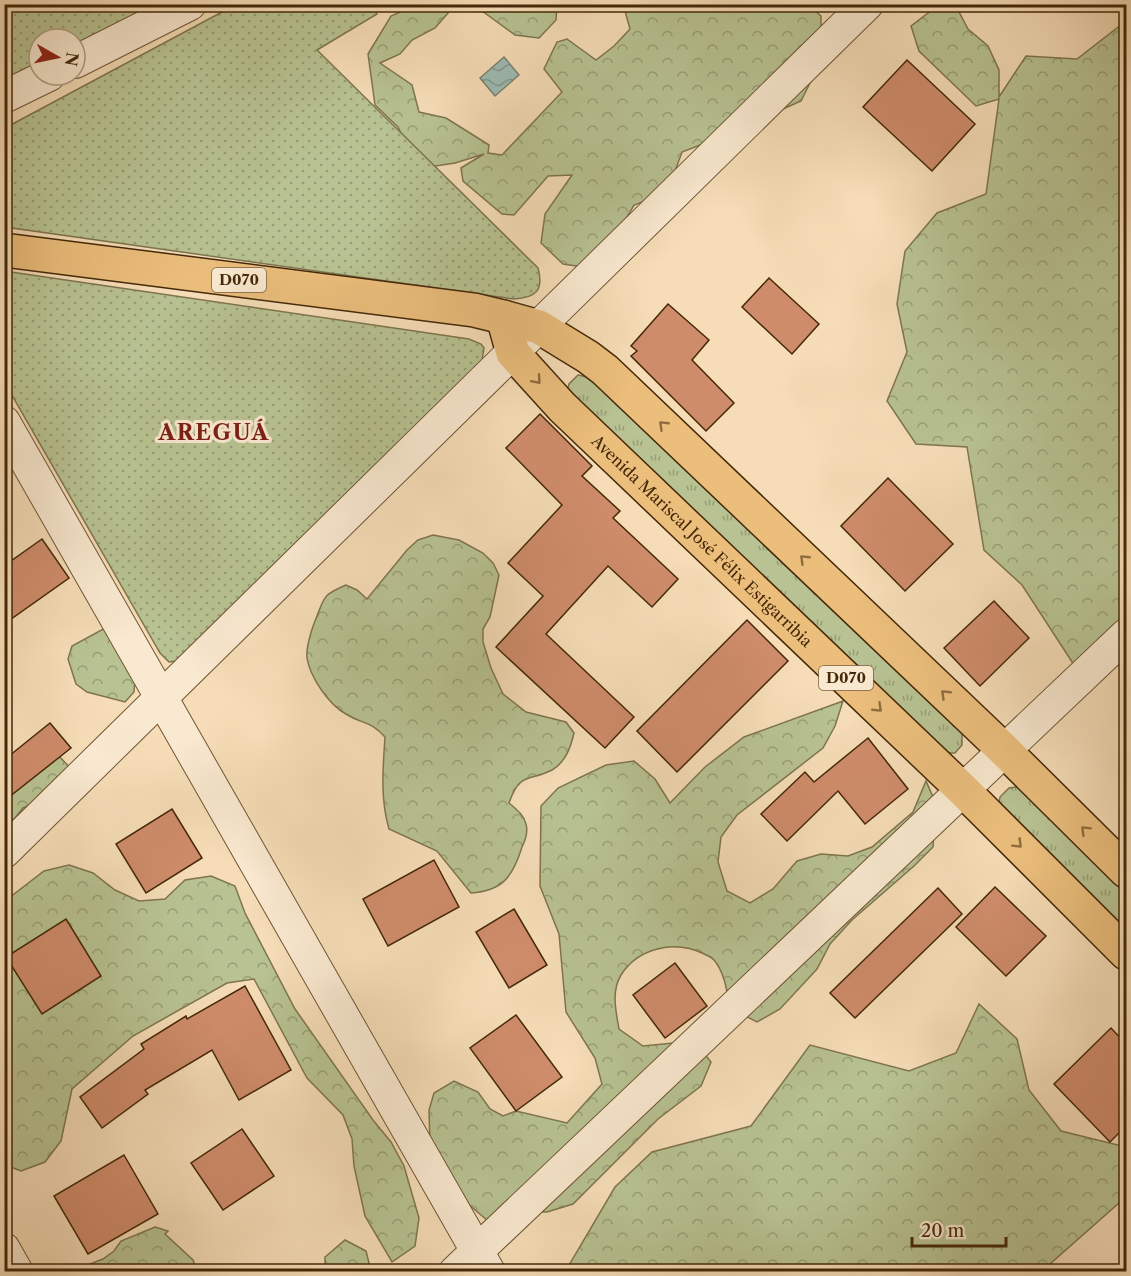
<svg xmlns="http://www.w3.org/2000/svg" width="1131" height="1276" viewBox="0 0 1131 1276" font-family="'Libre Caslon Text',serif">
  <defs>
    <pattern id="grass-tufts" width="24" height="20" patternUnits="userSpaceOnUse" patternTransform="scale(1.5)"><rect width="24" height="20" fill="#b8c292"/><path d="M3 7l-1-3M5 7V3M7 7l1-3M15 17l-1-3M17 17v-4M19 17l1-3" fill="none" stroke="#979e75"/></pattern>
    <pattern id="forest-crowns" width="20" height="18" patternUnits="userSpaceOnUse" patternTransform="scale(1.5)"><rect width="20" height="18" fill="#b8c292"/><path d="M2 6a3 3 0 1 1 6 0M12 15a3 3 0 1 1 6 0" fill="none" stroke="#979e75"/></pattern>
    <pattern id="park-dots" width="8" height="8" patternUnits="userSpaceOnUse" patternTransform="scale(1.5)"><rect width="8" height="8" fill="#b8c292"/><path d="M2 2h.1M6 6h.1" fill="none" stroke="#979e75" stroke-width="1.8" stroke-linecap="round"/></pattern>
    <pattern id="water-waves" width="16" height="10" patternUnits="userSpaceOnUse" patternTransform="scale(1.5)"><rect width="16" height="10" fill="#9dbbb4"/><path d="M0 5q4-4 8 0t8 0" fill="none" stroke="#829891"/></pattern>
  </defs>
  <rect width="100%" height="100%" fill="#f6ddb7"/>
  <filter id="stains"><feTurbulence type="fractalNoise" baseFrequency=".00333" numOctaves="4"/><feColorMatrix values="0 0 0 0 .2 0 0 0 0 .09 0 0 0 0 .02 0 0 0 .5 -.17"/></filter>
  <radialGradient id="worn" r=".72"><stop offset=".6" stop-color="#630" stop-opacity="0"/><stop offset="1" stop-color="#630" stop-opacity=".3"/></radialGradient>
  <!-- grass -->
  <g fill="url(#grass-tufts)" stroke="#7e754e" stroke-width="1.5">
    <polygon points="578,375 591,378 962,731 962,745 955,753 948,753 567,391 569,384"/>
    <polygon points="1016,787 1022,790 1126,894 1126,933 999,803 1000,797 1009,788"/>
  </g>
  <!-- forest -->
  <g fill="url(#forest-crowns)" stroke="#7e754e" stroke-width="1.5">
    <polygon points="416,5 445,5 448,13 435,28 412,40 400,54 380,63 412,85 419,112 446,118 489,145 488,153 502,155 562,92 544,69 557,42 567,39 596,60 614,46 630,29 625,11 631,5 809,5 821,16 821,41 811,81 801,101 783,109 737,147 713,140 682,152 667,193 634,205 596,269 563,264 541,243 545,214 572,175 548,176 514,215 502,214 463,181 461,168 484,154 455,163 429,167 409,150 398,127 375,105 368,54 391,16"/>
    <polygon points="474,5 557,5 556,20 539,38 515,35"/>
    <polygon points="932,10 958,10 968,29 988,46 999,70 999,97 1026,56 1077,59 1126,21 1126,655 1078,671 1022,585 984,550 967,447 916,444 887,401 907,352 897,304 905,251 937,213 986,194 999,99 976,106 919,51 911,26"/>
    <path d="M433,535L459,540L483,553L493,563L499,575L490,617L483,629V642L491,668L503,694L526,712L566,722L574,733C571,746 566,762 552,770C529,782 520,771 509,803C516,809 524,815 526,824C528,831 525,841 522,847C513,876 503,891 471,893L437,851L389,829C380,798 383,768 385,737C370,720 363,725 346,714C329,705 310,677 307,658C306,648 311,631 315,621C325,598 320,596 346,585L357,590L367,599L407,550L418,540Z"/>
    <polygon points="107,627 135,679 134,692 125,702 87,692 76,684 68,659 72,646"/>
    <path d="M843,701L835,726L823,748L737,815L721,837L718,862L727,891L750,903L773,889L797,861L821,854L848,856L872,847L913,812L926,781L936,804L933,847L914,866L852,920L830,944L817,969L780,1009L757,1022L730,1008C727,992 725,973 714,960C712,957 706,955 702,953C674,940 638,948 621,975C611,991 616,1012 619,1029L643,1046L694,1041L711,1062L701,1086L658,1119L573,1204L547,1212L518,1211L488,1221L467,1203L430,1146L429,1110L434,1093L454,1081L478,1092L490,1109L503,1116L516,1111L567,1123L602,1084L595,1058L566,1012L559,934L540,886L541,806L558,788L606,765L634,761L655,779L670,803L705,767L744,737Z"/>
    <polygon points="56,753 75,773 47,799 23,808 5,831 5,787"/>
    <polygon points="69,865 93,873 115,890 139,901 165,899 185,880 211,876 235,886 245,913 295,1009 373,1120 391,1142 404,1166 419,1218 415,1246 392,1262 365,1216 354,1166 352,1139 343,1115 307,1078 254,979 227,983 133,1036 72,1089 61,1141 45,1162 21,1171 5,1165 5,901 44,871"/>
    <polygon points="979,1004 1017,1039 1029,1090 1061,1131 1126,1147 1126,1202 1119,1203 1042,1271 565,1272 615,1187 652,1152 751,1126 810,1045 909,1071 956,1053"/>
    <polygon points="155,1227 168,1231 165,1234 193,1260 197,1271 72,1271 103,1259 114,1251 121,1241"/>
    <polygon points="345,1240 366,1251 371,1271 325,1271 325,1257"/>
  </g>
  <!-- park -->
  <g fill="url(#park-dots)" stroke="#7e754e" stroke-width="1.5">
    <polygon points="5,5 189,5 75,68 75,39 39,39 39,75 5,108"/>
    <path d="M235,5H372L377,14L317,50L538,268C544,290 536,298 514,299L5,227V128Z"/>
    <polygon points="4,271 469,339 481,344 484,348 482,361 177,661 169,662 160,653 5,383"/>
  </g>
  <!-- water -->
  <polygon fill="url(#water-waves)" stroke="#798070" stroke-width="1.5" points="504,57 519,75 495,96 480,78"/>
  <!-- building -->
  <g fill="#cf8c6b" stroke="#442809" stroke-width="1.5">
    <polygon points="907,60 975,124 932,171 863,107"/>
    <polygon points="769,278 819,324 792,354 742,307"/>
    <polygon points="668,304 709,340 692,360 734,403 706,431 631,356 637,351 631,346"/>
    <polygon points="540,414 592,466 582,476 620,511 613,518 678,579 652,607 608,566 546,634 634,717 605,748 496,647 543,596 508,563 562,505 506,448"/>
    <polygon points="888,478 953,544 905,591 841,526"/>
    <polygon points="42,539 69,578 4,624 4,566"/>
    <polygon points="994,601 1029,638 980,686 944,648"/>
    <polygon points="747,620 788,661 677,772 637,731"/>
    <polygon points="50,723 71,748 4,801 4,760"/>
    <polygon points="868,738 908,789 865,824 838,791 787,841 761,814 805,772 814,782"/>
    <polygon points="172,809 202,858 146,893 116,844"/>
    <polygon points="434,860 459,907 388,946 363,899"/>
    <polygon points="995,887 1046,936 1006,976 956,927"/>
    <polygon points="938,888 962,914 855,1018 830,993"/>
    <polygon points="514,909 547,965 509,988 476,932"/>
    <polygon points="66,919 101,976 42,1014 6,957"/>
    <polygon points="675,963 707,1006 665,1038 633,995"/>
    <polygon points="245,986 291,1070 239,1100 212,1050 145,1090 148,1094 102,1128 80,1097 144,1049 141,1044 186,1016 187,1019"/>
    <polygon points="516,1015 562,1077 516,1111 470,1048"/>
    <polygon points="1111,1028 1126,1044 1126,1126 1110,1142 1054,1084"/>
    <polygon points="242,1129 274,1176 223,1210 191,1163"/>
    <polygon points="124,1155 158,1214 88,1254 54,1196"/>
  </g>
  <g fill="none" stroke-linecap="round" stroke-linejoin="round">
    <!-- street casing -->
    <g stroke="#705534" stroke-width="34">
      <g id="street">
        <polyline points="75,62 190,4"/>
        <polyline points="4,97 49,75"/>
        <polyline points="4,422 489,1272"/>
        <polyline points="4,852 867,4"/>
        <polyline points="4,1249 17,1272"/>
        <polyline points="455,1272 1126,635"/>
      </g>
    </g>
    <!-- primary casing -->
    <g stroke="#442809" stroke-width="36">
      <g id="primary">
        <polyline points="4,250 474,310 503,317"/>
        <path id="s1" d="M1126,871L1004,750L605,370L588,357L539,327L503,317L513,353L562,407L962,789L1126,953"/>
      </g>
    </g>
    <!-- street -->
    <use href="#street" stroke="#f9e9d0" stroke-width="32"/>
    <!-- primary -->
    <use href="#primary" stroke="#ebbe7c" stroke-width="33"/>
  </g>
  <!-- one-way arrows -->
  <defs><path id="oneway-chevron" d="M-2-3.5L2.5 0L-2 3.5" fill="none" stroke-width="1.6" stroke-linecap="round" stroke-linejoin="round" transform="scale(1.5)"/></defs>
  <g stroke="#8f6c3d">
    <use href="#oneway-chevron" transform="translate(537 380) rotate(49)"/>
    <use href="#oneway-chevron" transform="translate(663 425) rotate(-136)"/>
    <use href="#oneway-chevron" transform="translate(804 559) rotate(-136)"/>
    <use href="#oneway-chevron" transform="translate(945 694) rotate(-136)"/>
    <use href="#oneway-chevron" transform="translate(878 708) rotate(44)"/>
    <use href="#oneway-chevron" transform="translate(1085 830) rotate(-135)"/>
    <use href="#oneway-chevron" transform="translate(1018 844) rotate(45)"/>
  </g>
  <g text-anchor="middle" stroke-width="6" stroke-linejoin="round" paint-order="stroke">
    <!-- shield labels -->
    <g fill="#f9e9d0" stroke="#7a6245" stroke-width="1.5">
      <rect x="212" y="268" width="54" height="24" rx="4.5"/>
      <rect x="819" y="666" width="54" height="24" rx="4.5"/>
    </g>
    <g font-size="15" font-weight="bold" fill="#442809">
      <text x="239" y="285">D070</text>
      <text x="846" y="683">D070</text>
    </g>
    <!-- street labels -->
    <g font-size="16" fill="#442809" stroke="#f9e9d0">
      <text dy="6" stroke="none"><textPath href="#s1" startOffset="1143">Avenida Mariscal José Félix Estigarribia</textPath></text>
    </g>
    <!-- district labels -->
    <g font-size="22" font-weight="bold" letter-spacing="1.5" fill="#7a1f14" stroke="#f9e9d0">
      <text x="214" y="440">AREGUÁ</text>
    </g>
  </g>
  <!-- margin -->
  <rect width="1131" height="1276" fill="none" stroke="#f6ddb7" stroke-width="24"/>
  <rect x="6" y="6" width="1119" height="1264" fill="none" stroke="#442809" stroke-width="3"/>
  <rect x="12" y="12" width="1107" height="1252" fill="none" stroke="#442809" stroke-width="1.5"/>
  <!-- north arrow -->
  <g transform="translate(57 57) rotate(99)"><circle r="28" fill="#f9e9d0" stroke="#b19c80" stroke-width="1.5"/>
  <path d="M0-4.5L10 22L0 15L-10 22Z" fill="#8f2418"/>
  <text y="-9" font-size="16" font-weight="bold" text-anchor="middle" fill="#442809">N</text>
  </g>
  <!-- scale -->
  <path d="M912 1237v9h94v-9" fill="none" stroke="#442809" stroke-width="3"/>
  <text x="921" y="1237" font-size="18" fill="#442809" stroke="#f9e9d0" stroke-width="4.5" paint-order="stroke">20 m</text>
  <rect width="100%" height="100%" filter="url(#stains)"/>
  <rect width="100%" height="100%" fill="url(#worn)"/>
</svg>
